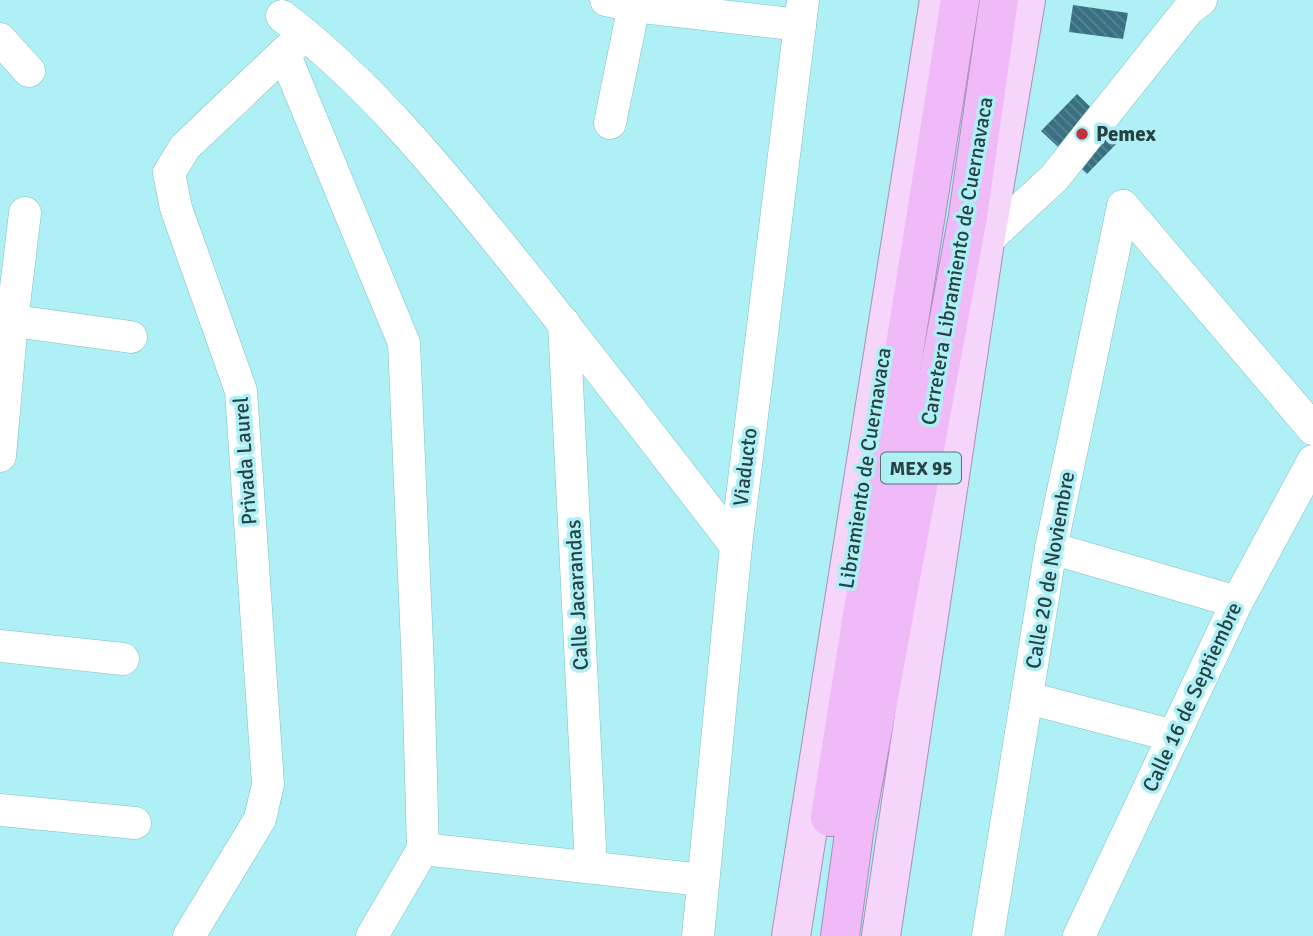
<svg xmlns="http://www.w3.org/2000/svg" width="1313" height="936" viewBox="0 0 1313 936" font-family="Signika,sans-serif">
  <defs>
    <pattern id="building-back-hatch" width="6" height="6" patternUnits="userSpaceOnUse" patternTransform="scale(1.75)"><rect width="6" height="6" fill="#386f81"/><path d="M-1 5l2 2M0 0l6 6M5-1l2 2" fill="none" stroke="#5a8592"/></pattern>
  </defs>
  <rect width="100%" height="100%" fill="#aef0f5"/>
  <!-- building -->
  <g fill="url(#building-back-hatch)">
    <polygon points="1073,5 1128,13 1123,39 1069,32"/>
    <polygon points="1077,94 1122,138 1087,174 1041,131"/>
  </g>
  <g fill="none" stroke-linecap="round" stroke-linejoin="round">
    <!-- minor casing -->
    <g stroke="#7fbfc4" stroke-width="33">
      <g id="minor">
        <polyline points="606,0 634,6 800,25"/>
        <path d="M282,16C368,82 436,165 504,249C583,347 659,446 736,546"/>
        <polyline points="0,39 29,71"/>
        <polyline points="284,53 404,343 418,668 423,849 372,936"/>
        <polyline points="610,123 635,0"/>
        <polyline points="1123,206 1313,429"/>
        <polyline points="985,242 1054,178 1188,10 1201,0"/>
        <polyline points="0,319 131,337"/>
        <polyline points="564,323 591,867"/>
        <polyline points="0,456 12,321 25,213"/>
        <polyline points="1051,548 1237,602"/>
        <polyline points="0,646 123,659"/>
        <polyline points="1028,698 1174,736"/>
        <polyline points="0,810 135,823"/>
        <polyline points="423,849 702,880"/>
        <polyline points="189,936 260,819 268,784 241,391 176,208 169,173 185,147 284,53 306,35"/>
        <polyline points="698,936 736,546 803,0"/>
        <polyline points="988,936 1051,548 1123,206"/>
        <polyline points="1079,936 1237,602 1313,461"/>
      </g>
    </g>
    <!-- major casing -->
    <g stroke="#aa8fb8" stroke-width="40">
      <g id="major">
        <polyline points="791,936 939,0"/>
        <polyline points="881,936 985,242 1026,0"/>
      </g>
    </g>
    <!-- highway casing -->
    <g stroke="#aa8fb8" stroke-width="40">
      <g id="highway">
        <polyline points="830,817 960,0"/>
        <polyline points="840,936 855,826 968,216 999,0"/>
      </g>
    </g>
    <!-- minor -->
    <use href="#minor" stroke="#fff" stroke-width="32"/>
    <!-- major -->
    <use href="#major" stroke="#f6d5fa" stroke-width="38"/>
    <!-- highway -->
    <use href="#highway" stroke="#f0b9f7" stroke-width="38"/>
  </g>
  <!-- markers -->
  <circle fill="#c2323b" stroke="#aef0f5" stroke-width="2.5" cx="1082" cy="134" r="7"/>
  <g text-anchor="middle" stroke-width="7" stroke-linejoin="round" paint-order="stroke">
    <!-- shield labels -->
    <rect fill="#aef0f5" stroke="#507679" stroke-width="2" x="881" y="452.5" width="80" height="31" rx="5"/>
    <g font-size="19" font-weight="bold" fill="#274244">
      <text x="921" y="475">MEX 95</text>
    </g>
    <!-- poi labels -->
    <g font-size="21" font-weight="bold" fill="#274244" stroke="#aef0f5" text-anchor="start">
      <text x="1096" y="141">Pemex</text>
    </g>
    <!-- street labels -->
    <g font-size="21" fill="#274244" stroke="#aef0f5">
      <text transform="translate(957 261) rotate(-80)" y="7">Carretera Libramiento de Cuernavaca</text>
      <text transform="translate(245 461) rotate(-94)" y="7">Privada Laurel</text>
      <text transform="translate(745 467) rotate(-83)" y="7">Viaducto</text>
      <text transform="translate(865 468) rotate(-81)" y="7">Libramiento de Cuernavaca</text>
      <text transform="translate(1050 570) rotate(-80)" y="7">Calle 20 de Noviembre</text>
      <text transform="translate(577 595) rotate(-93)" y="7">Calle Jacarandas</text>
      <text transform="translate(1192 697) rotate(-65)" y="7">Calle 16 de Septiembre</text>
    </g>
  </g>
</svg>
